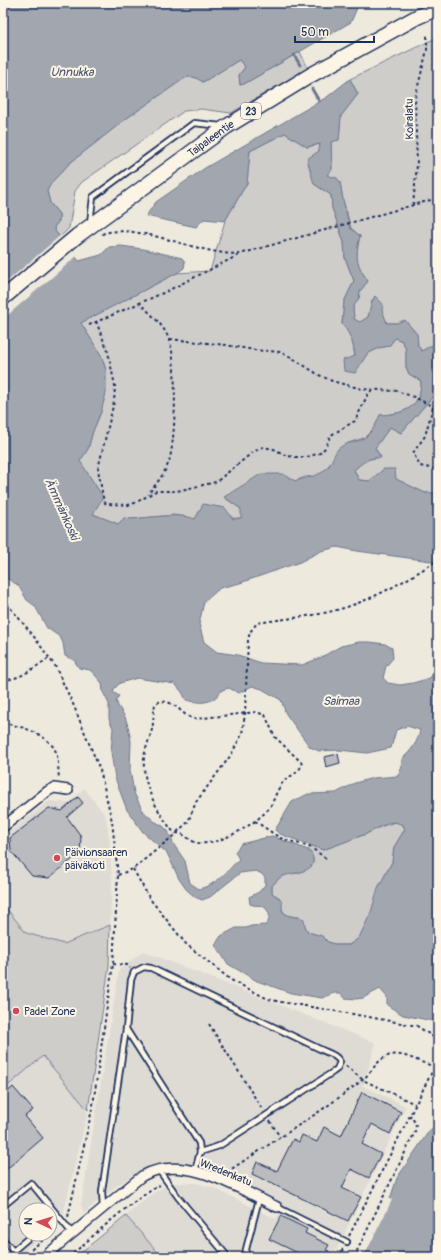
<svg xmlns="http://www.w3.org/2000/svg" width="441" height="1260" viewBox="0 0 441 1260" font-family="Pangolin,sans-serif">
  <rect width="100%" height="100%" fill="#eee9dd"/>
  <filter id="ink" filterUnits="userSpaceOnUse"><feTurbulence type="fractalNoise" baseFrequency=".025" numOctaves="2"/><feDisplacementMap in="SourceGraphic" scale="8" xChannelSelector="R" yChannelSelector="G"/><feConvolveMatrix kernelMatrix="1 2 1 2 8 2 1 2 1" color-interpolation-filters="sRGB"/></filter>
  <g filter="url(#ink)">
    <!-- built -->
    <g fill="#dedbd4">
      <polygon points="84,788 105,815 109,834 112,879 110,925 64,944 26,933 3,904 3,837 49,801 69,803"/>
      <polygon points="143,951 376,1043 363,1086 406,1106 333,1257 162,1257 126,1216 146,1198 160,1189 173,1183 196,1183 212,1187 276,1219 283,1206 227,1177 208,1169 188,1163 162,1164 147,1167 116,1186 84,1213 81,1205 119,970"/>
      <polygon points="43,1056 88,1110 63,1215 50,1229 50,1210 26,1210 26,1234 44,1234 17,1257 3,1257 3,1090"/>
    </g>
    <!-- green -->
    <g fill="#cfcdca" stroke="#757e94">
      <path d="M438,37V345L430,346L422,351L418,346L417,334L397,323H387L375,296L372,301L368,317L360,323L354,319L353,307L359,298L360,291L368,281C355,263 355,257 360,236L351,228L343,200L340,182L327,175L332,169L331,141L339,140L341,116L358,94L350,79Z"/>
      <path d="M300,52L308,68L231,113L201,109L184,111L82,182L75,191L69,228L60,237L55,231L54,227L59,221V214L50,203L47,191L51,182L70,163L127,118L185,78C193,75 196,78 203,82L239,60L245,67L239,75L240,85L244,84Z"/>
      <path d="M285,133L307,147L320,144L314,184L331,195L332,208L344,242L345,258L354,281L344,302L342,324C355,339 355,354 355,373L367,354L379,348L389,346L395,338L402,341L406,349V367L409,374L421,381C421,409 403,414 380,415L376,426L364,438L348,443L322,473L315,476L305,477L295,481L283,474L225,498L241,509L242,518L195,519L174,515L131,519L124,518L118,524L93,514L80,461L88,449L93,431L101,412L106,370L101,355L80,323L177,273L210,271L225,221L247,183L250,151Z"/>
      <polygon points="433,396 438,396 438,493 425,493 396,479 384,469 370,481 359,480 354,470 365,460 381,457 375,448 390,427 401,433"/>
      <path d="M395,822L402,824L405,829L394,847L392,862L378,888L372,912L359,938L349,945H338L328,942L322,936L308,932L300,917C284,916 282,914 280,898L272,893V886L280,877L289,874L299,873L312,866C314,860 313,855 308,850L312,845L323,850L366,834L380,827Z"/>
      <polygon points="3,904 26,933 64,944 110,925 109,966 88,1110 43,1056 3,1090"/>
      <polygon points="126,1216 162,1257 75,1257"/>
    </g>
    <!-- water -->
    <g fill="#a2a7af" stroke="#6c778f" fill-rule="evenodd">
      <path d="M3,3H359L351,22L244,84L240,85L239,75L245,67L239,60L203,82C196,78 193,75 185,78L127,118L70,163L52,182L47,191L50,203L59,214V221L54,227L55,231L79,261L101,255L109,247L121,246L143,249L182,258L185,262L184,268L177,273L81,323L101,355L106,370V393L101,412L93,431L88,449L80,461L103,497L93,514L118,524L124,518L131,519C148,518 180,512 195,519L203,504L225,508L233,519L241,518V509L224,497L261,474H283L295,481C308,477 320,477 329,466C332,461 334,454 338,449C345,442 356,443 364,438C372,433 376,424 380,415C403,414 421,409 421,381L409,374L406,367V349L402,341L395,338L389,346L379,348L367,354L355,373L344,371L343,360L355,356C353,342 351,335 342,324L344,302L354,281L345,258L344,242L332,208L331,195L314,184L307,159L319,151L320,144L307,147L285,133L250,151L247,183L225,221L204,219L196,227L146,216L156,202L205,168L327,97L350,79L358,94L341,116L339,140L331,142L332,169L327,175L337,178L340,182L343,200L350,228L360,236C355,257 356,264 368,281L360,291L359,298L353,307L354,319L360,322L368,317L372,301L375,296L383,304L382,310L387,323H397L405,320L417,334L418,346L422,351L430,346L438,345V396H433L401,433L390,427L375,448L381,458C370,456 362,463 354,470L359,480L369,481L384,469H395L396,479L425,493H438V562L357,551L337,547L321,551L300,562L240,583L220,588L204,602L199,624L204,642L217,652L238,655L261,663L302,665L320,658L341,646L359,642H370L385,644L392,648L393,658L386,666L383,678L388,683L400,685L413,683L430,678L438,666V1022L403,1015L387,1005V997L380,989L363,998L356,999L345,998L341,993H335L322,998L291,993L257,981L228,964L215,945L221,936L236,928H246L251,926L266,925C271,919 271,910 262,906C258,905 254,906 250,904L249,897L259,892L265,885V878L262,874L256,871L240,873L210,897L202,900L195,897L186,889L179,879L167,853L143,832L127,810L115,778L111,752L113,728L109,719V704L103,692L102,683L95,675L90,670L79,668L74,660L65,656L63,643L60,637L47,628L35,606L27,600L18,585L6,578L3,574ZM137,678L175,684L182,692L186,700C203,704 212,704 222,690L229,688L239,693L252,686L262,689L281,700L286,714L310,747L319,751L339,750L367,753L391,748L396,730L407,726L420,730C418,742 411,751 402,759L401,769L398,776L373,778L355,783L336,793L308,794L292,802L275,830L280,834L323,850L366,834L388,823L395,822L403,825L405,829L394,847L392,862L378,888L371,912L359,938L349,945H338L328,942L322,936L308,932L305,926L304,919C298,916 291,918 285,914C280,911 283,907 282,902C281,898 275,896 272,893V886C275,883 278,879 281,877C290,872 316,874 313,858C312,854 311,853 308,850L272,836L241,844L235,852L239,859C227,872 216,885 199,889L190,883L185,861L174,845L168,831L163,826L154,821L143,811L134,793L130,770L131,741L128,726L125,717L118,706L116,700L119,696L113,692L114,689L120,683Z"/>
      <polygon points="435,1126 438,1126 438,1257 364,1257 391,1200 390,1199 397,1178 429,1131"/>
    </g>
    <!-- pier -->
    <g fill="#eee9dd">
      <polygon points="61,235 77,256 3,319 3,285"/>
      <polygon points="388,1198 392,1200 364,1257 362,1257 389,1201"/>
    </g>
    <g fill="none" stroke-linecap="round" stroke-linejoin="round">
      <!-- stream -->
      <g stroke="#6c778f" stroke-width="3">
        <polyline points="294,55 300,65"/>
        <polyline points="312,89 319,101"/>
      </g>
    </g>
    <!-- building -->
    <g fill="#babbbe" stroke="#1b2f5e">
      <polygon points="338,754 340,763 326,767 324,757"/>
      <polygon points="78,797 83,803 67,817 81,836 80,853 49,878 32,876 11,851 10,838 49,808 62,811"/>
      <polygon points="13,1087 33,1110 25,1116 43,1138 3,1172 3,1096"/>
      <polygon points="362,1092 401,1112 390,1134 372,1124 362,1144 381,1154 369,1178 351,1169 342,1188 361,1197 348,1221 252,1174 257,1162 277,1171 293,1139 299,1142 302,1135 317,1142 324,1127 341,1136"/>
      <polygon points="281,1216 307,1229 305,1233 329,1245 326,1250 329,1251 326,1257 301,1257 302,1255 269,1239"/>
    </g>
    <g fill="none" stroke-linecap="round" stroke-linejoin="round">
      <!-- service casing -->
      <g stroke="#1b2f5e" stroke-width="8">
        <g id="service">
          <polyline points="90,223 93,197 194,123 221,126"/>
          <polyline points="126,1029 199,1143 200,1152 195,1171"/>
          <polyline points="158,1169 178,1197 228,1257"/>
          <polyline points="3,1206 31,1183 72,1233"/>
          <polyline points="277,1207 347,1242"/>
          <path d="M103,1208L102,1191L126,1029L131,980L134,972L144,967L151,968L322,1050C328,1053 337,1055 340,1062L337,1069L333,1072L219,1146L200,1152"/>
          <polyline points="50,1221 57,1215"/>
          <polyline points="3,1239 13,1251 33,1234"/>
          <polyline points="244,1257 259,1199"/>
        </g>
      </g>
      <!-- minor casing -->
      <g stroke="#1b2f5e" stroke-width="12">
        <g id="minor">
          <polyline points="3,827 48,791 54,788 68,790"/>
          <path d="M44,1257L142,1176C184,1152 239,1189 277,1207"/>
        </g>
      </g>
      <!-- trunk casing -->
      <g stroke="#1b2f5e" stroke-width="17">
        <g id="trunk">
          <path id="s1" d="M3,298L77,236L226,127L311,75L417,17L438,8"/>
        </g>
      </g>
      <!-- path -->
      <g stroke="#1b2f5e" stroke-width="2" stroke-dasharray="3 3" stroke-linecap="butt">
        <polyline points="413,205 417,165 415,98 427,50 427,34"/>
        <path d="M102,234C128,224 176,243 203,249C215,252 227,254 240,254L438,198"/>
        <path d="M139,302C149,313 162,323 168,337C178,356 176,441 169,461C165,474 156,484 148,494"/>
        <polyline points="3,314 8,309"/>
        <polyline points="96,321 108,352 115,386 114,402 98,469 103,497 105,503 108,504 128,505 135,503 156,491 177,491 216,482 253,452 263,447 274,449 287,456 295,457 307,457 320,453 325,448 331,435 355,421 368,394 372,390"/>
        <polyline points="89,325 163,293 239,255"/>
        <polyline points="170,339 226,345 254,350 280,352 289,356 319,375 332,381 362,389 397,391 414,397 438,409"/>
        <polyline points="433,407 425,436 413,453 420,466 435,469 438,468"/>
        <polyline points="3,599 32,634 55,666 73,704 100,770 112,821 118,875 113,964 93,1105 68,1217"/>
        <path d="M3,680C20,680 35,667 49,658"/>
        <path d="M3,723C20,726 43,732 54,748C59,756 58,770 59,779"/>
        <polyline points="255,821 280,838 310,847 327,859"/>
        <path d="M177,832L188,822L196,802L231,755L242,734L245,714L248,640L250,632L257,623C282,619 308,617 333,611C372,601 405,581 438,560"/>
        <polyline points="133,869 150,899 186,944 231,980 268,999 281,1002 347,1013 417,1026 438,1040"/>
        <path d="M118,875L133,869L177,833C185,833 190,842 198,843C219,846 258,823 270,807C274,800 276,792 281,785C286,776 299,775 302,764L301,762L275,737L265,715L256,712L195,719C181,716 177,701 160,701L155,705C153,712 154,721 152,729C150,739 145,748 144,758C142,786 158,813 175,834"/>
        <polyline points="113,964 128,965 130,968"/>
        <polyline points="209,1024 262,1109"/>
        <polyline points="346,1066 363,1080 415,1104"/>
        <polyline points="270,1121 280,1137"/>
        <path d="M227,1172C272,1142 319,1114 361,1081C372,1073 377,1058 391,1055C408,1052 422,1066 438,1066"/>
        <polyline points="349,1236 438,1060"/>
        <polyline points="22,1257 59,1227"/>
        <path d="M69,1257C98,1232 127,1204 160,1185"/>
        <polyline points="339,1257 344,1247"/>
        <polyline points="354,1257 415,1132 416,1124 410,1115"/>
      </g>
      <!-- service -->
      <use href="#service" stroke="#fcf5e5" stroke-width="4.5"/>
      <!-- minor -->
      <use href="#minor" stroke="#fcf5e5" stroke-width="9"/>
      <!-- trunk -->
      <use href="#trunk" stroke="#fcf5e5" stroke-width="14"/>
    </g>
  </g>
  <!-- markers -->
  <g fill="#d1495b" stroke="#fcf5e5" stroke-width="1.5">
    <circle cx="57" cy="858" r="4"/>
    <circle cx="16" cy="1011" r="4"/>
  </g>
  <g text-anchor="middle" stroke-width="4" stroke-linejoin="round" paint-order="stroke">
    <!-- shield labels -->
    <rect fill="#fcf5e5" stroke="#5e6a86" stroke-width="1" x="241" y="103" width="20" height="16" rx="3"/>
    <g font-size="10" font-weight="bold" fill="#1b2f5e">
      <text x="251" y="115">23</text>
    </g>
    <!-- street labels -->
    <g font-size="11" fill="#1b2f5e" stroke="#fcf5e5">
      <text transform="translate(409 119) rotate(-91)" y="4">Koiralatu</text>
      <text dy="4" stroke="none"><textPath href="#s1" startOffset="262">Taipaleentie</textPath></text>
      <text transform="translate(226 1172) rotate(22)" y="4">Wredenkatu</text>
    </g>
    <!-- poi labels -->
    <g font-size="11" fill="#1b2f5e" stroke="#fcf5e5" text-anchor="start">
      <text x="65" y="856">Päivionsaaren<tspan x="65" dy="13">päiväkoti</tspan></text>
      <text x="24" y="1015">Padel Zone</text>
    </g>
    <!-- water labels -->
    <g font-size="12" font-style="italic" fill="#445376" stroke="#fcf5e5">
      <text x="72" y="76">Unnukka</text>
      <text transform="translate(62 509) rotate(66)" y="4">Ämmänkoski</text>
      <text x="341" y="705">Saimaa</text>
    </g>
  </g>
  <!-- margin -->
  <rect width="441" height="1260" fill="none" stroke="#fcf5e5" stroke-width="16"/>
  <rect x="8" y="8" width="425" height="1244" fill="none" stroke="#1b2f5e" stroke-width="1.5" filter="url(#ink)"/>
  <!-- north arrow -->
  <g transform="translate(38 1222) rotate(274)"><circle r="19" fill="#fcf5e5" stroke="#a2a6af"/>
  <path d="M0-3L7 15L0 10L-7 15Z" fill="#d1495b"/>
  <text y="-6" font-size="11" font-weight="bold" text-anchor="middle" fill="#1b2f5e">N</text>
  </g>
  <!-- scale -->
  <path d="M295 36v6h79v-6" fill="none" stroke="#1b2f5e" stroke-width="2"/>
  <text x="301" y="36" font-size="12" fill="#1b2f5e" stroke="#fcf5e5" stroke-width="3" paint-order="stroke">50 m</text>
</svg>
